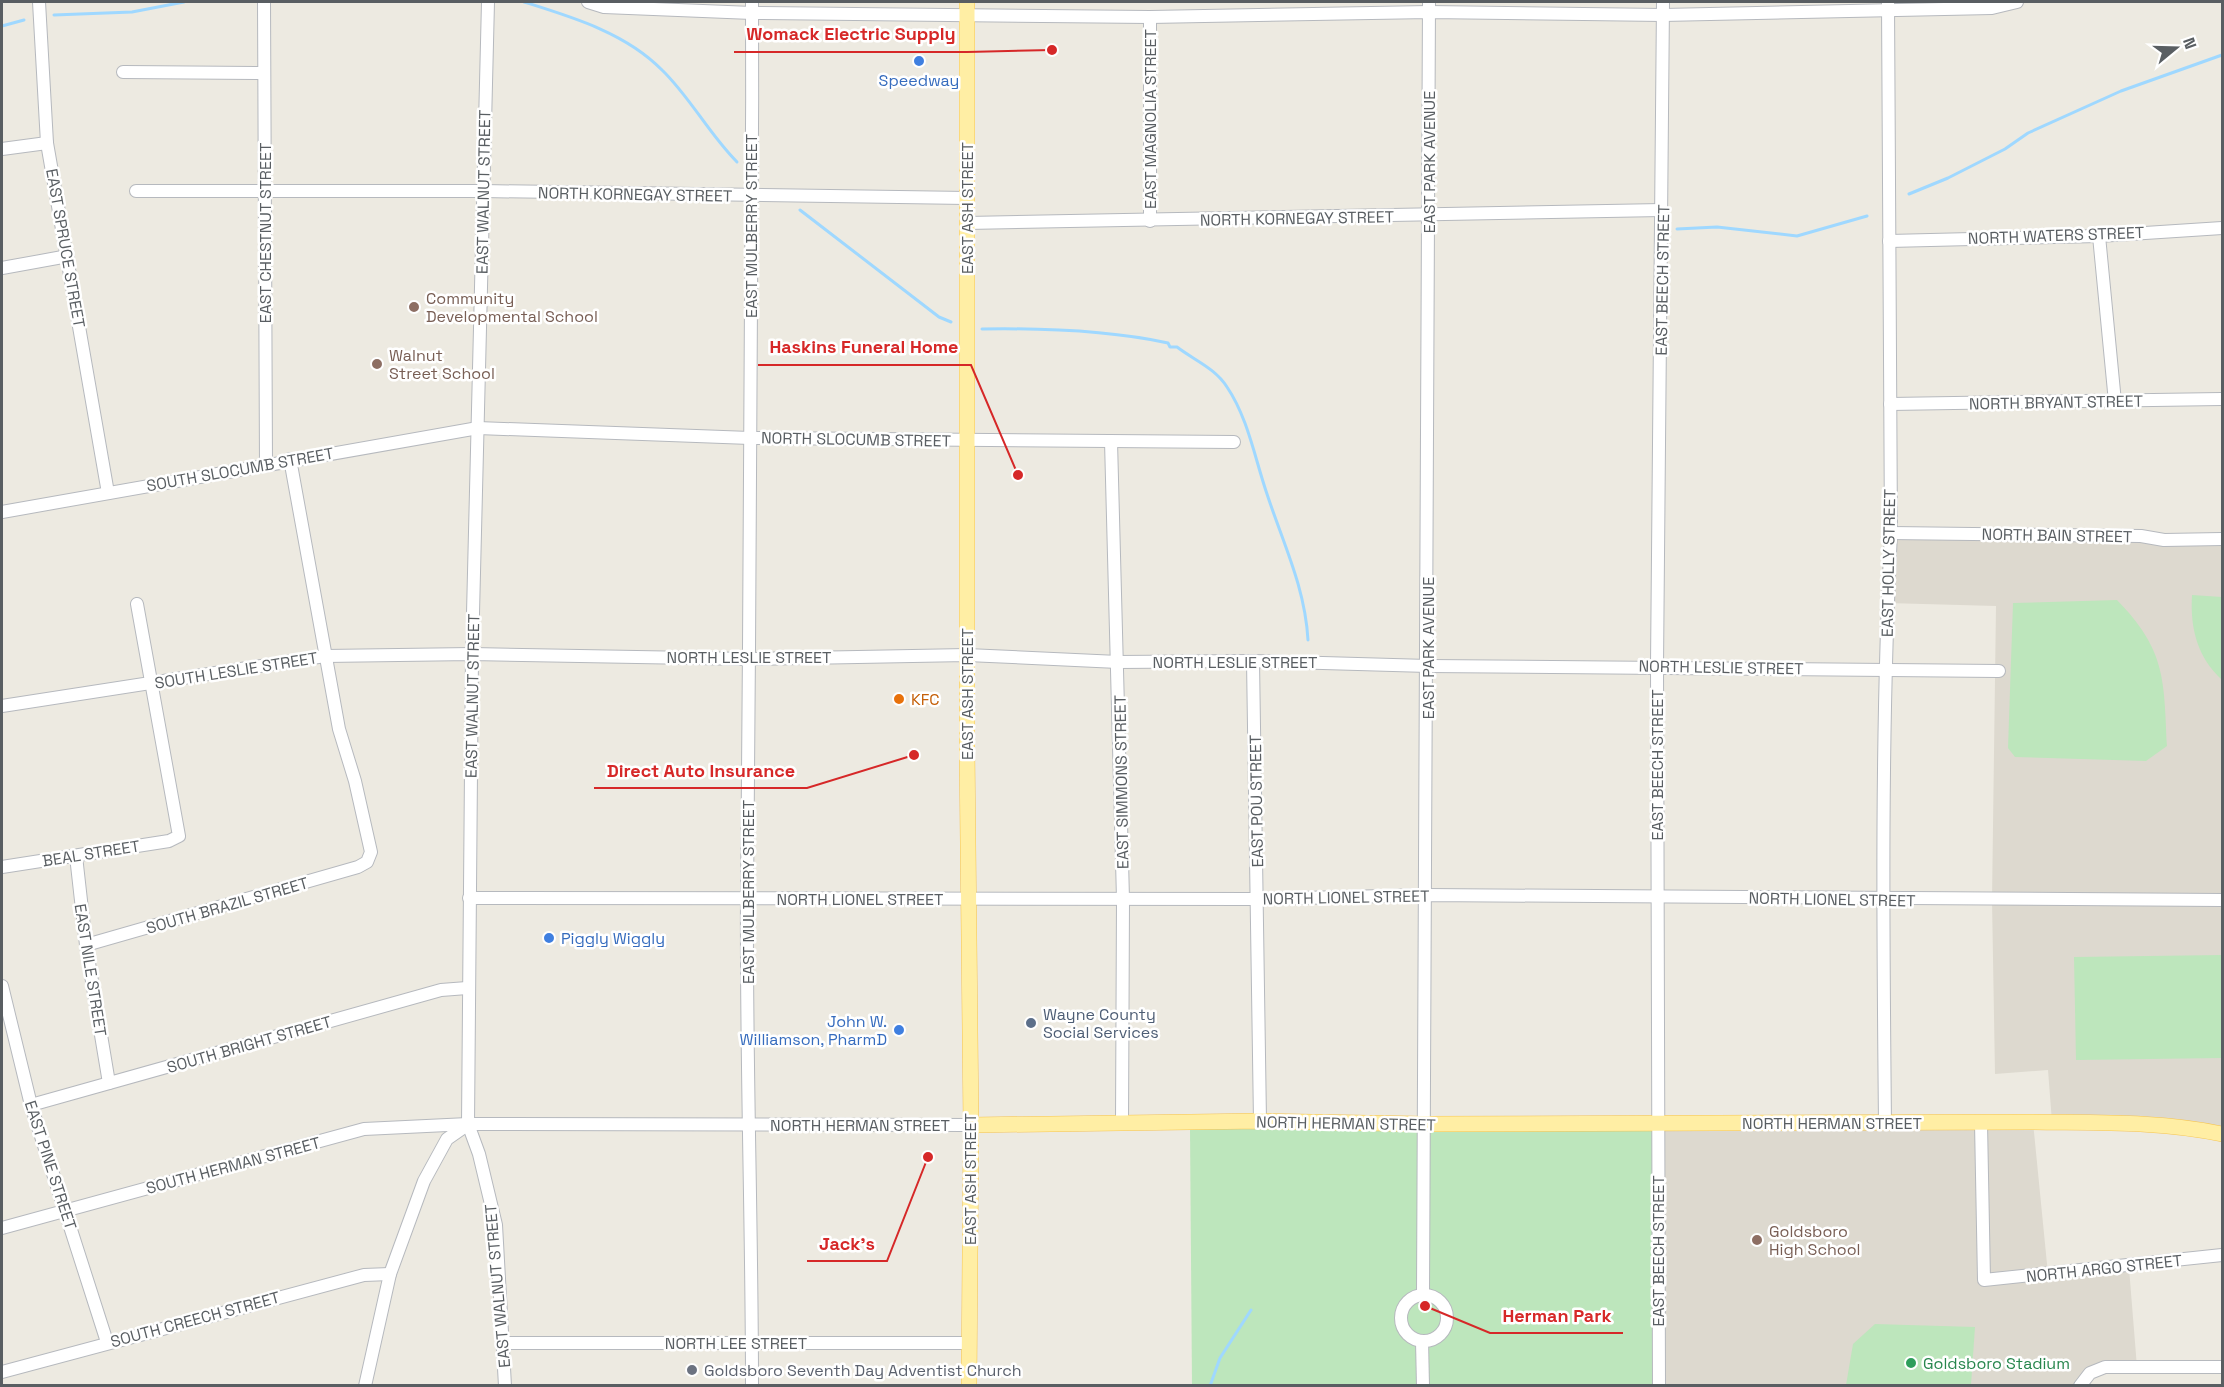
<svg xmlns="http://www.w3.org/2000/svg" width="2224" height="1387" viewBox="0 0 2224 1387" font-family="'Space Grotesk',sans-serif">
  <rect width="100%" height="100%" fill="#edeae1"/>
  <!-- education -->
  <g fill="#ddd9cf">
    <polygon points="1891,533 2222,538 2222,1134 2052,1122 2048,1070 1995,1074 1992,900 1996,606 1887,603"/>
    <polygon points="1658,1122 2033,1122 2048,1274 2129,1268 2137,1367 2105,1367 2080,1386 1659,1385"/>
  </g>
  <!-- green -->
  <g fill="#bde6bc">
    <path d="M2192,595L2222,597V680C2197,657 2190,628 2192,595Z"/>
    <path d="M2117,600C2166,650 2164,680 2167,746L2146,761L2015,757L2008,748L2013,603Z"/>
    <polygon points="2222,955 2222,1058 2076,1060 2074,957"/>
    <polygon points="1658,1122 1659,1385 1192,1385 1190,1129"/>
    <polygon points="1875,1324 1975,1327 1971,1385 1846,1385 1853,1344"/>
  </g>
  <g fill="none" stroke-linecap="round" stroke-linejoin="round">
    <!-- stream -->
    <g stroke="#9fd8ff" stroke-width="3">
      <path d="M524,2C572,17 626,33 662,70C690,97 709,134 737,162"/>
      <polyline points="54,15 132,12 184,2"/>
      <polyline points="2,26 24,20"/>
      <polyline points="1909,194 1948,178 2005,149 2028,133 2121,91 2222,55"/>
      <polyline points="800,210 939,317 951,322"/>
      <polyline points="1677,229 1717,227 1797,236 1867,216"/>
      <path d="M982,329C1044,328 1107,330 1168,343L1170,347H1177C1194,360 1215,368 1227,387C1248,418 1255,459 1267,494C1283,543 1305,587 1308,640"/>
      <polyline points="1210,1386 1220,1358 1251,1310"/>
    </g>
    <!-- minor casing -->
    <g stroke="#b6b9be" stroke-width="14">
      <g id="minor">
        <polyline points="39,2 47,143 108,493"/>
        <polyline points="264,2 266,465"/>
        <polyline points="488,2 472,654 468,1124 479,1154 496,1225 505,1386"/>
        <polyline points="588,2 604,7 752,13 1150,17 1429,12 1663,15 1992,8 2017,2"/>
        <path d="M752,2C753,301 749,600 747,899C746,1061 752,1223 752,1386"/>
        <polyline points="1150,17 1150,221"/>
        <polyline points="123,72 263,73"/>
        <polyline points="2,149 47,143"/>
        <polyline points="136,191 483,191 967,198"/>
        <polyline points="967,223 1662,210"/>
        <polyline points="2099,236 2115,402"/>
        <polyline points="1889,241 2099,236 2222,228"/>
        <polyline points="2,268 68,256"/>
        <polyline points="1890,404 2222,399"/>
        <polyline points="1111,441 1123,899 1122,1124"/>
        <polyline points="2,512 478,428 750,438 1234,442"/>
        <polyline points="1891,533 2141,536 2164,540 2222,539"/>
        <polyline points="1253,661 1260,1121"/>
        <polyline points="2,706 325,656 472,654 751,659 967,655 1118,662 1253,661 1428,666 1999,671"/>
        <polyline points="76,856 86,945 109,1083"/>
        <polyline points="2,867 169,841 179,836 137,604"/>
        <polyline points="469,898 1258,899 1426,895 2222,900"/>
        <polyline points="86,945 358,867 367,862 371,852 355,781 339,729 290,459"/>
        <polyline points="2,986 31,1105 107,1342"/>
        <polyline points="31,1105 441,990 467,988"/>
        <polyline points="1981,1123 1984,1280 2222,1255"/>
        <path d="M1885,1124C1883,927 1881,729 1891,533L1888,3"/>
        <polyline points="2,1228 364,1129 468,1124 971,1125"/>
        <polyline points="1423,1294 1429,2"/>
        <circle cx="1424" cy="1318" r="23"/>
        <polyline points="1422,1341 1423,1386"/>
        <polyline points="502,1343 969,1343"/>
        <polyline points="2,1372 364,1275 390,1274"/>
        <polyline points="365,1386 390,1274 424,1181 447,1139 467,1125"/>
        <polyline points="1659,1386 1657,666 1663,2"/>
        <polyline points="2080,1386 2090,1373 2105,1367 2222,1367"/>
      </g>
    </g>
    <!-- major casing -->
    <g stroke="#f6c451" stroke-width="16">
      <g id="major">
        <polyline points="967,2 967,749 971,1125 969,1386"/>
        <path d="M971,1125L1260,1121L1425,1124L2033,1122C2097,1123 2160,1121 2222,1134"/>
      </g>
    </g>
    <!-- minor -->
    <use href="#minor" stroke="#fff" stroke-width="12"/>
    <!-- major -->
    <use href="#major" stroke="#ffeea4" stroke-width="15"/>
  </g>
  <!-- markers -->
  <g fill="#3f7fe0" stroke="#fff" stroke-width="2">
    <circle cx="919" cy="61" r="6"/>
    <circle cx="549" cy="938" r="6"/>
    <circle cx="899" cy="1030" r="6"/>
  </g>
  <g fill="#8d6e63" stroke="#fff" stroke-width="2">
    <circle cx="414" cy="307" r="6"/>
    <circle cx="377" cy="364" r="6"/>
    <circle cx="1757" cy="1240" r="6"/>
  </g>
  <circle fill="#e8710a" stroke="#fff" stroke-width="2" cx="899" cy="699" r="6"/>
  <circle fill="#5c6f8a" stroke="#fff" stroke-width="2" cx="1031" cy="1023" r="6"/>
  <circle fill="#2e9e5b" stroke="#fff" stroke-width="2" cx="1911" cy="1363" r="6"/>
  <circle fill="#6b7280" stroke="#fff" stroke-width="2" cx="692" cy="1370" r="6"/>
  <g text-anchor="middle" stroke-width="5" stroke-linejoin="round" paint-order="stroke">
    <!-- shop labels -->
    <g font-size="16" fill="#366cbe" stroke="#fff">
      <text x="919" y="86">Speedway</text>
      <text x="561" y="944" text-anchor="start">Piggly Wiggly</text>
      <text x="887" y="1027" text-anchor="end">John W.<tspan x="887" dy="18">Williamson, PharmD</tspan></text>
    </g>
    <!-- street labels -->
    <g font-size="16" fill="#595e62" stroke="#fff">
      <text transform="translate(1150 119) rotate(-90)" y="6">EAST MAGNOLIA STREET</text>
      <text transform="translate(1429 162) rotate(-90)" y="6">EAST PARK AVENUE</text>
      <text transform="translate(483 192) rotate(-89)" y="6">EAST WALNUT STREET</text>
      <text transform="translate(635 194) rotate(1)" y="6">NORTH KORNEGAY STREET</text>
      <text transform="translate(967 208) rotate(-90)" y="6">EAST ASH STREET</text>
      <text transform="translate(1297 218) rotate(-1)" y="6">NORTH KORNEGAY STREET</text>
      <text transform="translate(751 226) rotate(-90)" y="6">EAST MULBERRY STREET</text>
      <text transform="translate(265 233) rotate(-90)" y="6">EAST CHESTNUT STREET</text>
      <text transform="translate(2056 235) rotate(-2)" y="6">NORTH WATERS STREET</text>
      <text transform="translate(66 248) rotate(80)" y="6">EAST SPRUCE STREET</text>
      <text transform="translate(1662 280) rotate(-89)" y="6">EAST BEECH STREET</text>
      <text transform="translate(2056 402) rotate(-1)" y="6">NORTH BRYANT STREET</text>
      <text transform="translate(856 439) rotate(1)" y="6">NORTH SLOCUMB STREET</text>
      <text transform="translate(240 469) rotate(-10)" y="6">SOUTH SLOCUMB STREET</text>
      <text transform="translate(2057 535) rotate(1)" y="6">NORTH BAIN STREET</text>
      <text transform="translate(1888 563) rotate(-89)" y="6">EAST HOLLY STREET</text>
      <text transform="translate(1428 648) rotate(-90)" y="6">EAST PARK AVENUE</text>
      <text x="749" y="663">NORTH LESLIE STREET</text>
      <text x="1235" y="668">NORTH LESLIE STREET</text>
      <text transform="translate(1721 667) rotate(1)" y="6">NORTH LESLIE STREET</text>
      <text transform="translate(236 670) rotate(-9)" y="6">SOUTH LESLIE STREET</text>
      <text transform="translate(967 694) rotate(-90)" y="6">EAST ASH STREET</text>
      <text transform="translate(472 696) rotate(-89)" y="6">EAST WALNUT STREET</text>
      <text transform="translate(1657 765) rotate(-90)" y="6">EAST BEECH STREET</text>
      <text transform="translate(1121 782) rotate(-91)" y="6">EAST SIMMONS STREET</text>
      <text transform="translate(1256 801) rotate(-91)" y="6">EAST POU STREET</text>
      <text transform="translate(91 853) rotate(-9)" y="6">BEAL STREET</text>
      <text transform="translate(748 892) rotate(-90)" y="6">EAST MULBERRY STREET</text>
      <text transform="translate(1346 897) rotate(-1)" y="6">NORTH LIONEL STREET</text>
      <text x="860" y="905">NORTH LIONEL STREET</text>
      <text transform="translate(1832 899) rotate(1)" y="6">NORTH LIONEL STREET</text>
      <text transform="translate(227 905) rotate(-16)" y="6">SOUTH BRAZIL STREET</text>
      <text transform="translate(91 970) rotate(81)" y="6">EAST NILE STREET</text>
      <text transform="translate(249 1044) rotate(-16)" y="6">SOUTH BRIGHT STREET</text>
      <text transform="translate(1346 1123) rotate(1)" y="6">NORTH HERMAN STREET</text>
      <text x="1832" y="1129">NORTH HERMAN STREET</text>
      <text x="860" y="1131">NORTH HERMAN STREET</text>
      <text transform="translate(51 1165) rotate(72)" y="6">EAST PINE STREET</text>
      <text transform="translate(233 1165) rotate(-15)" y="6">SOUTH HERMAN STREET</text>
      <text transform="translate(970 1179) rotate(-90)" y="6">EAST ASH STREET</text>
      <text transform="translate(1658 1251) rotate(-90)" y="6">EAST BEECH STREET</text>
      <text transform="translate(2104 1268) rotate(-6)" y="6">NORTH ARGO STREET</text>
      <text transform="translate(497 1286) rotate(-95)" y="6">EAST WALNUT STREET</text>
      <text transform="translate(195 1319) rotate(-15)" y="6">SOUTH CREECH STREET</text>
      <text x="736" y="1349">NORTH LEE STREET</text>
    </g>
    <!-- education labels -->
    <g font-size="16" fill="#785e54" stroke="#fff" text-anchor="start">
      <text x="426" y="304">Community<tspan x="426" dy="18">Developmental School</tspan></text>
      <text x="389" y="361">Walnut<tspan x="389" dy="18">Street School</tspan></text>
      <text x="1769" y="1237">Goldsboro<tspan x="1769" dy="18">High School</tspan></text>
    </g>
    <!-- food labels -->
    <g font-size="16" fill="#c56008" stroke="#fff" text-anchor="start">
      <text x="911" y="705">KFC</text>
    </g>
    <!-- service labels -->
    <g font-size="16" fill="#4e5e75" stroke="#fff" text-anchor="start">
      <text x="1043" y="1020">Wayne County<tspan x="1043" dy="18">Social Services</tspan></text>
    </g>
    <!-- leisure labels -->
    <g font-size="16" fill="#27864d" stroke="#fff" text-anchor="start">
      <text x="1923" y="1369">Goldsboro Stadium</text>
    </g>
    <!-- worship labels -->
    <g font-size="16" fill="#5b616d" stroke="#fff" text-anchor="start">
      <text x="704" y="1376">Goldsboro Seventh Day Adventist Church</text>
    </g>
  </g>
  <!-- callouts -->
  <path fill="none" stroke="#d62828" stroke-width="2" d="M1052 50L967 52H734M1018 475L971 365H758M914 755L807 788H594M928 1157L887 1261H807M1425 1306L1490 1333H1623"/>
  <g fill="#d62828" stroke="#fff" stroke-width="2">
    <circle cx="1052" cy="50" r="6"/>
    <circle cx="1018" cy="475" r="6"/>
    <circle cx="914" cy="755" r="6"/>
    <circle cx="928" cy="1157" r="6"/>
    <circle cx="1425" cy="1306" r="6"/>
  </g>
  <g font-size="18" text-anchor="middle" font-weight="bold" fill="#d62828" stroke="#fff" stroke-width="5" stroke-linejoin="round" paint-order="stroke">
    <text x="851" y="40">Womack Electric Supply</text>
    <text x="864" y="353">Haskins Funeral Home</text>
    <text x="701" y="777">Direct Auto Insurance</text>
    <text x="847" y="1250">Jack's</text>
    <text x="1557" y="1322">Herman Park</text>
  </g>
  <!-- border -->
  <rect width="2224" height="1387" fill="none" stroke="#595e62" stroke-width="6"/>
  <!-- north arrow -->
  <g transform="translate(2176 48) rotate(71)" stroke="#ffffff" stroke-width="4.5" paint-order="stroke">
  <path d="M0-4.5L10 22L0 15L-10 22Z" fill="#595e62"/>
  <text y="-9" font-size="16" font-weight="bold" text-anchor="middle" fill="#595e62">N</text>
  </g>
</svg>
